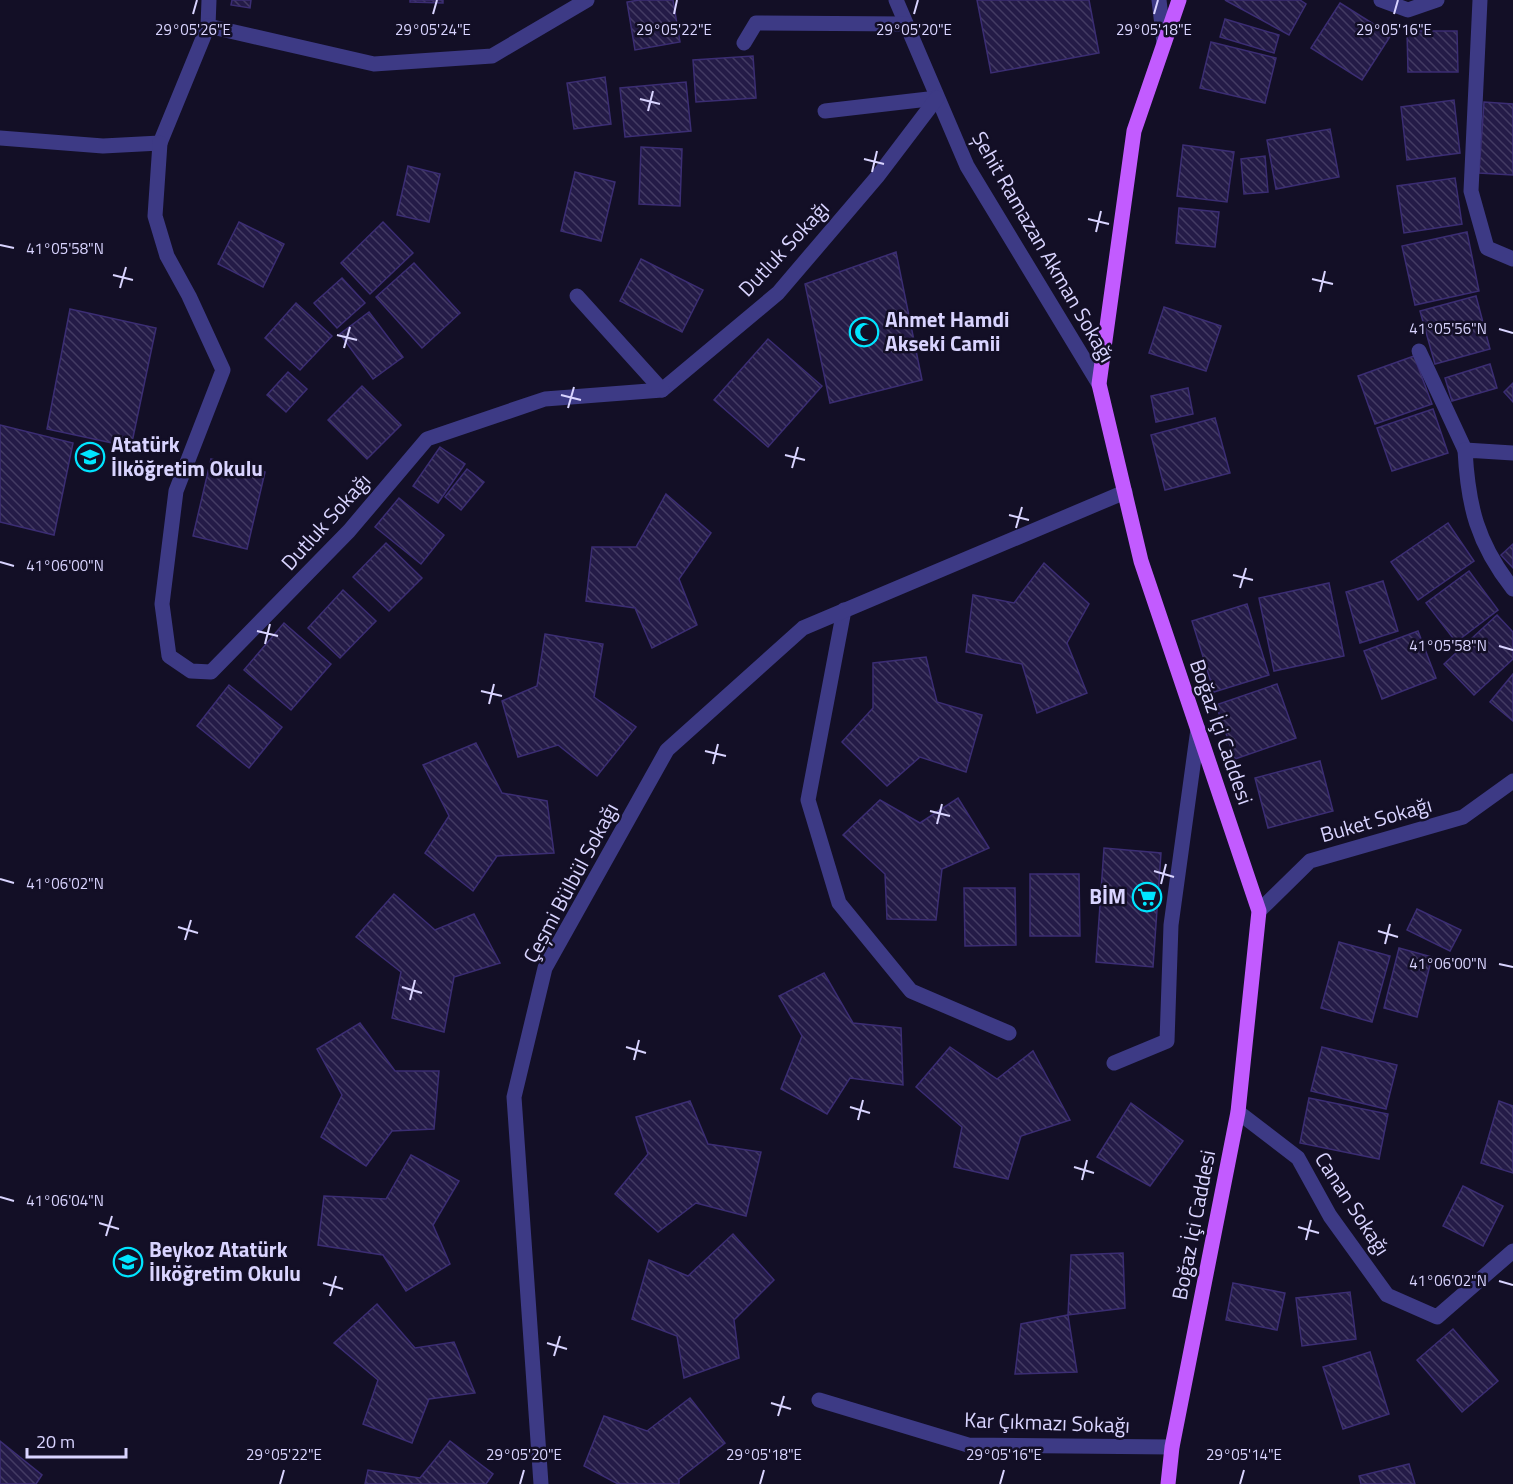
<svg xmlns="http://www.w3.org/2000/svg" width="1513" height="1484" viewBox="0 0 1513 1484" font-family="'Titillium Web',sans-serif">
  <defs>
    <pattern id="building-back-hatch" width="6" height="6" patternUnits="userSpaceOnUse" patternTransform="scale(1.5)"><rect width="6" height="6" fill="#241b47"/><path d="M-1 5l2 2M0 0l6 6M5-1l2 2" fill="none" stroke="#433b63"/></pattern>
  </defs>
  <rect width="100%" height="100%" fill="#130f26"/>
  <!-- building -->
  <g fill="url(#building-back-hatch)" stroke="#3b2d73" stroke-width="1.5">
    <polygon points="232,0 251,0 250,8 231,5"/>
    <polygon points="410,0 443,0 443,3 410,2"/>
    <polygon points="639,0 673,0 680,42 635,50 627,2"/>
    <polygon points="977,0 1089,0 1099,53 991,73"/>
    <polygon points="1225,0 1300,0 1306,4 1289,35"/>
    <polygon points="1340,3 1391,35 1362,80 1311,48"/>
    <polygon points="1225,19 1279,35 1274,53 1220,37"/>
    <polygon points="1407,31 1457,31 1458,72 1408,72"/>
    <polygon points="1211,42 1276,58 1265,103 1200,88"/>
    <polygon points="753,56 756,98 696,102 693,60"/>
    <polygon points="605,77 611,124 574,129 567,83"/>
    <polygon points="686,82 691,131 625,137 620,88"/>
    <polygon points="1454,100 1460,153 1407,160 1401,107"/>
    <polygon points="1484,102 1513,104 1513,175 1479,173"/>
    <polygon points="1330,129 1339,177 1276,189 1267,140"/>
    <polygon points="1183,145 1234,152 1227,202 1177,196"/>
    <polygon points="641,147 682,149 680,206 639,204"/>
    <polygon points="1265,156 1268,192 1244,194 1241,159"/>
    <polygon points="408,166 440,174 429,222 397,215"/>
    <polygon points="575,172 615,182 601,241 561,231"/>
    <polygon points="1455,178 1462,224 1404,233 1397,186"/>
    <polygon points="1179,208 1219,212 1215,247 1176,243"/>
    <polygon points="239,222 284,244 263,287 218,264"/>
    <polygon points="383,222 413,253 370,294 341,263"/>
    <polygon points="1467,232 1479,291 1415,305 1402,246"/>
    <polygon points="896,252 922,380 830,403 805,284"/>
    <polygon points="641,259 703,290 682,332 620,301"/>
    <polygon points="414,263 460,313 422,348 376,297"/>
    <polygon points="342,278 365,303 337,328 314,303"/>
    <polygon points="1476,296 1490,349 1435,364 1420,311"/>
    <polygon points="296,303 332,336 300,370 265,338"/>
    <polygon points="1164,307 1221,326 1206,371 1149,353"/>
    <polygon points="70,309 156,328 131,447 47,429"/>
    <polygon points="369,312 403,357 373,379 340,334"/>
    <polygon points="768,339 822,386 768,447 714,400"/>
    <polygon points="1414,356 1432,404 1375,424 1358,376"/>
    <polygon points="1490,364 1497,388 1452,401 1445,378"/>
    <polygon points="288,372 307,389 286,412 267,395"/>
    <polygon points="1513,383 1513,402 1504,392"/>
    <polygon points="362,386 401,425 367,459 328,420"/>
    <polygon points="1188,388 1193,414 1156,422 1151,396"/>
    <polygon points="1433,409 1448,453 1392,471 1377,428"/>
    <polygon points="1215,418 1230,473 1165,490 1151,435"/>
    <polygon points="0,425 73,443 54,535 0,522"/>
    <polygon points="440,447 465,464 438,503 413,486"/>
    <polygon points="211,459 265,472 247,549 193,536"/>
    <polygon points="467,469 484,482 461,510 445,497"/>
    <polygon points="666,494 711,533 679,579 697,625 652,648 635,608 586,601 592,547 636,547"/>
    <polygon points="399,498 444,535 421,564 375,527"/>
    <polygon points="1448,523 1474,561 1418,600 1391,562"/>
    <polygon points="386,543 422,578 389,611 353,577"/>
    <polygon points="1513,544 1513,568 1501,555"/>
    <polygon points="1044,563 1089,604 1067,643 1087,693 1037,713 1022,664 966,652 973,595 1014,603"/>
    <polygon points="1469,571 1498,610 1456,642 1426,603"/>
    <polygon points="1383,581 1398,631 1360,643 1346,592"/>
    <polygon points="1329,583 1344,656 1274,671 1259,598"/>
    <polygon points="343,590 376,621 340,658 308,628"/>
    <polygon points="1247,604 1269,675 1214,692 1192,621"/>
    <polygon points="1497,615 1513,632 1513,659 1474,695 1444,664"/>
    <polygon points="284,623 331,664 291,710 244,670"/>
    <polygon points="1418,631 1436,678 1382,699 1364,651"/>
    <polygon points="545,634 603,644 594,697 636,727 597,776 558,745 518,757 502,701 537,686"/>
    <polygon points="926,657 937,702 982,715 966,772 920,757 887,786 842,742 873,708 873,663"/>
    <polygon points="1513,674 1513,721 1490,702"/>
    <polygon points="1277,684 1296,738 1235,759 1216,705"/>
    <polygon points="229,685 282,727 249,768 197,726"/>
    <polygon points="476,743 502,793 547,801 554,853 497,856 473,891 425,853 449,816 423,765"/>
    <polygon points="1320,761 1333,811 1268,828 1255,778"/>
    <polygon points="958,798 989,848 942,869 936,920 887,919 885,874 843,835 880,800 920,823"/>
    <polygon points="1104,848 1161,853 1153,967 1096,962"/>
    <polygon points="1030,874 1079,874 1080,936 1030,936"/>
    <polygon points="964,888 1015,888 1016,945 965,946"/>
    <polygon points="394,894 435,930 474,914 500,963 454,977 444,1032 392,1018 401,972 356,937"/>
    <polygon points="1417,909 1461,930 1450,951 1407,930"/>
    <polygon points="1339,942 1390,956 1372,1022 1321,1008"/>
    <polygon points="1399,948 1432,957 1417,1017 1384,1008"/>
    <polygon points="824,973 853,1023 901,1028 903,1085 850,1078 827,1114 781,1089 802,1036 779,996"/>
    <polygon points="360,1023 395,1071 439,1071 434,1129 392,1131 366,1166 321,1137 342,1095 317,1049"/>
    <polygon points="950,1047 997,1079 1033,1051 1070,1120 1021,1136 1008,1179 954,1167 962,1127 916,1087"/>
    <polygon points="1322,1047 1397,1065 1386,1109 1311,1091"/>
    <polygon points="1309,1098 1388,1114 1379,1159 1300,1143"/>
    <polygon points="690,1101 708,1144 761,1152 746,1216 696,1203 658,1232 615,1194 648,1154 636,1117"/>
    <polygon points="1499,1101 1513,1106 1513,1173 1481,1163"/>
    <polygon points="1131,1103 1183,1141 1150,1186 1097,1157"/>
    <polygon points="411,1155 459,1181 433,1225 450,1264 406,1291 383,1255 318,1245 324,1196 386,1199"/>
    <polygon points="1463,1186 1503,1206 1483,1246 1443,1226"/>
    <polygon points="733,1234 774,1280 734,1320 739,1358 684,1378 677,1336 632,1319 649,1260 688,1276"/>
    <polygon points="1123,1253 1125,1308 1068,1315 1071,1255"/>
    <polygon points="1233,1283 1285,1293 1277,1330 1226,1320"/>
    <polygon points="1350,1292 1356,1339 1302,1346 1296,1298"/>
    <polygon points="377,1304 415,1348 454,1342 475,1393 429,1399 412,1443 363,1424 378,1380 334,1343"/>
    <polygon points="1068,1315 1077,1372 1015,1374 1021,1324"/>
    <polygon points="1453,1329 1498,1381 1462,1412 1417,1360"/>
    <polygon points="1370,1352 1389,1414 1343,1429 1323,1367"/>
    <polygon points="690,1398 725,1443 679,1479 679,1484 618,1484 584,1466 604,1416 647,1431"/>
    <polygon points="0,1441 42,1475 36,1484 0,1484"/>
    <polygon points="450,1441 493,1474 486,1484 365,1484 368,1470 420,1478"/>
    <polygon points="1409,1464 1415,1484 1361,1484 1359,1476"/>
  </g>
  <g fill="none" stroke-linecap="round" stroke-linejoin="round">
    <!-- street -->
    <g stroke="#3d3a85" stroke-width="15">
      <polyline points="896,0 967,166 1099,384"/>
      <polyline points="1159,0 1164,43"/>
      <polyline points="1381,0 1408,10 1437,0"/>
      <polyline points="1480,0 1471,191 1487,248 1513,259"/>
      <polyline points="208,26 209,0"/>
      <polyline points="744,43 756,23 906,24"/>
      <polyline points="825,111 937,98"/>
      <polyline points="0,138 103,146 160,143 208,26 374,64 492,56 587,0"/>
      <polyline points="160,143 155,216 167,256 189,296 223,370 176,491 162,604 169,656 191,671 211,672 349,531 427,439 545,399 662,390 778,293 877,177 937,98"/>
      <polyline points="577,296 662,390"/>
      <polyline points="1419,351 1465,450"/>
      <path d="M1513,453L1465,450C1468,506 1477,543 1513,589"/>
      <polyline points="844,610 808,800 839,903 911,991 1009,1033"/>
      <polyline points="1259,911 1310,861 1463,817 1513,781"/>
      <polyline points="1114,1063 1167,1041 1171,925 1198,729"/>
      <polyline points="1238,1112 1298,1158 1330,1216 1387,1295 1437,1317 1513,1251"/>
      <polyline points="819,1400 968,1445 1172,1447"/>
      <polyline points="541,1484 514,1097 545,968 667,750 803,628 1125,492"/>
    </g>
    <!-- primary -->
    <polyline stroke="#c25bff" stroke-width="15" points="1168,1484 1172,1447 1238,1112 1259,911 1141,561 1099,384 1134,131 1179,0"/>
  </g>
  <!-- ticks -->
  <path fill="none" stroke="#d9d4ff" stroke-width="2" d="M193,14L197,0M433,14L437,0M674,14L677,0M914,14L918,0M1154,14L1158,0M1394,14L1398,0M640,99L660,104M648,111L653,91M864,159L884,164M872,172L877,151M1088,219L1109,224M1096,232L1101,211M0,245L14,248M113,275L133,280M1312,279L1333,284M120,288L126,267M1320,292L1325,271M1499,329L1513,333M337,335L357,340M344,348L350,327M561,395L581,400M568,408L574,387M785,455L805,460M792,468L798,447M1009,515L1029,520M1016,528L1022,507M0,562L14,566M1233,575L1253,580M1240,588L1246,568M257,631L278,636M265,644L270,624M1499,646L1513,650M481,691L502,696M489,704L494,684M705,751L726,756M713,764L718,744M930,811L950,816M937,824L942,804M1154,871L1174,877M0,879L14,883M1161,884L1166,864M178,927L198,933M1378,931L1398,937M185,940L191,920M1385,944L1390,924M1499,964L1513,967M402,987L422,993M410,1000L415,980M626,1047L646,1053M634,1060L639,1040M850,1107L870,1113M858,1120L863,1100M1074,1167L1094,1173M1082,1180L1087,1160M0,1197L14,1201M99,1223L119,1229M1298,1227L1319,1233M106,1236L112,1216M1306,1240L1311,1220M1499,1281L1513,1285M323,1283L343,1289M330,1296L336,1276M547,1343L567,1349M554,1356L560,1336M771,1403L791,1409M778,1416L784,1396M280,1484L284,1470M520,1484L524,1470M760,1484L764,1470M1000,1484L1004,1470M1240,1484L1244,1470"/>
  <!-- icons -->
  <defs>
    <g id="mosque-ring" transform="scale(1.5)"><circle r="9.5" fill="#130f26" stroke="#00e5ff" stroke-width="1.5"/><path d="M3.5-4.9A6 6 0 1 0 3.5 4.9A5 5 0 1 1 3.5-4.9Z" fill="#00e5ff"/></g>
    <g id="school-ring" transform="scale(1.5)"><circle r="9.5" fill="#130f26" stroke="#00e5ff" stroke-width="1.5"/><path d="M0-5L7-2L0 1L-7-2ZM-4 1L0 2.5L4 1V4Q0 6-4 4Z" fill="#00e5ff"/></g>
    <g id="supermarket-ring" transform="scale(1.5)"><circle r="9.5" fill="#130f26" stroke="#00e5ff" stroke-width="1.5"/><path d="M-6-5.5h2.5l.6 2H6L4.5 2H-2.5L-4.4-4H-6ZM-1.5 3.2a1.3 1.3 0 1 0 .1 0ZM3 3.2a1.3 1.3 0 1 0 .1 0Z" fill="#00e5ff"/></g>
  </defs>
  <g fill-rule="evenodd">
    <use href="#mosque-ring" x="864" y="332"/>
    <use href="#school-ring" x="90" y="457"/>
    <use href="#supermarket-ring" x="1147" y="897"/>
    <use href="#school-ring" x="128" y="1262"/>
  </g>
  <g text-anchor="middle" stroke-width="5" stroke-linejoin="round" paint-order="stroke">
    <!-- street labels -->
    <g font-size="21" fill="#d9d4ff" stroke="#130f26">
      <text transform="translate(1043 247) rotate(60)" y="7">Şehit Ramazan Akman Sokağı</text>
      <text transform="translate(784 249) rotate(-47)" y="7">Dutluk Sokağı</text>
      <text transform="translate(326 522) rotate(-48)" y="7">Dutluk Sokağı</text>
      <text transform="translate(1221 732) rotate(71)" y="7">Boğaz İçi Caddesi</text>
      <text transform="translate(1376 820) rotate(-16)" y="7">Buket Sokağı</text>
      <text transform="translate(571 883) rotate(-62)" y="7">Çeşmi Bülbül Sokağı</text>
      <text transform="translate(1352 1204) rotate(57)" y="7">Canan Sokağı</text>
      <text transform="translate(1194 1225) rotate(-79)" y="7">Boğaz İçi Caddesi</text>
      <text transform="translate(1047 1423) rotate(2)" y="7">Kar Çıkmazı Sokağı</text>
    </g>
    <!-- poi labels -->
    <g font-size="21" font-weight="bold" fill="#d9d4ff" stroke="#130f26" text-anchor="start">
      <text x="885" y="327">Ahmet Hamdi<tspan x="885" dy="24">Akseki Camii</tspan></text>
      <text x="111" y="452">Atatürk<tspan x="111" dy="24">İlköğretim Okulu</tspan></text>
      <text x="1126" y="904" text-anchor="end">BİM</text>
      <text x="149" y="1257">Beykoz Atatürk<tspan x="149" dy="24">İlköğretim Okulu</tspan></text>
    </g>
  </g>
  <g font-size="15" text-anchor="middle" fill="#d9d4ff" stroke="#130f26" stroke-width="5" stroke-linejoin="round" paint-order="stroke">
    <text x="193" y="35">29°05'26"E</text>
    <text x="433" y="35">29°05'24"E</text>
    <text x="674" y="35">29°05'22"E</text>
    <text x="914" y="35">29°05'20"E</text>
    <text x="1154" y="35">29°05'18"E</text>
    <text x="1394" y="35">29°05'16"E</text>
    <text x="65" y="254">41°05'58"N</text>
    <text x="1448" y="334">41°05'56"N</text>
    <text x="65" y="571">41°06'00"N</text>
    <text x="1448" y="651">41°05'58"N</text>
    <text x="65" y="889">41°06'02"N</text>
    <text x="1448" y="969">41°06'00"N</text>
    <text x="65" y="1206">41°06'04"N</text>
    <text x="1448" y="1286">41°06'02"N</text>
    <text x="284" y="1460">29°05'22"E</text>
    <text x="524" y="1460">29°05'20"E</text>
    <text x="764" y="1460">29°05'18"E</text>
    <text x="1004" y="1460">29°05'16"E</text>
    <text x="1244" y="1460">29°05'14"E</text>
  </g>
  <!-- scale -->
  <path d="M27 1448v9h99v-9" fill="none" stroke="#d9d4ff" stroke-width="3"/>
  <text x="36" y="1448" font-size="18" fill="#d9d4ff" stroke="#130f26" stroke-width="4.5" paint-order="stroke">20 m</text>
</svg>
